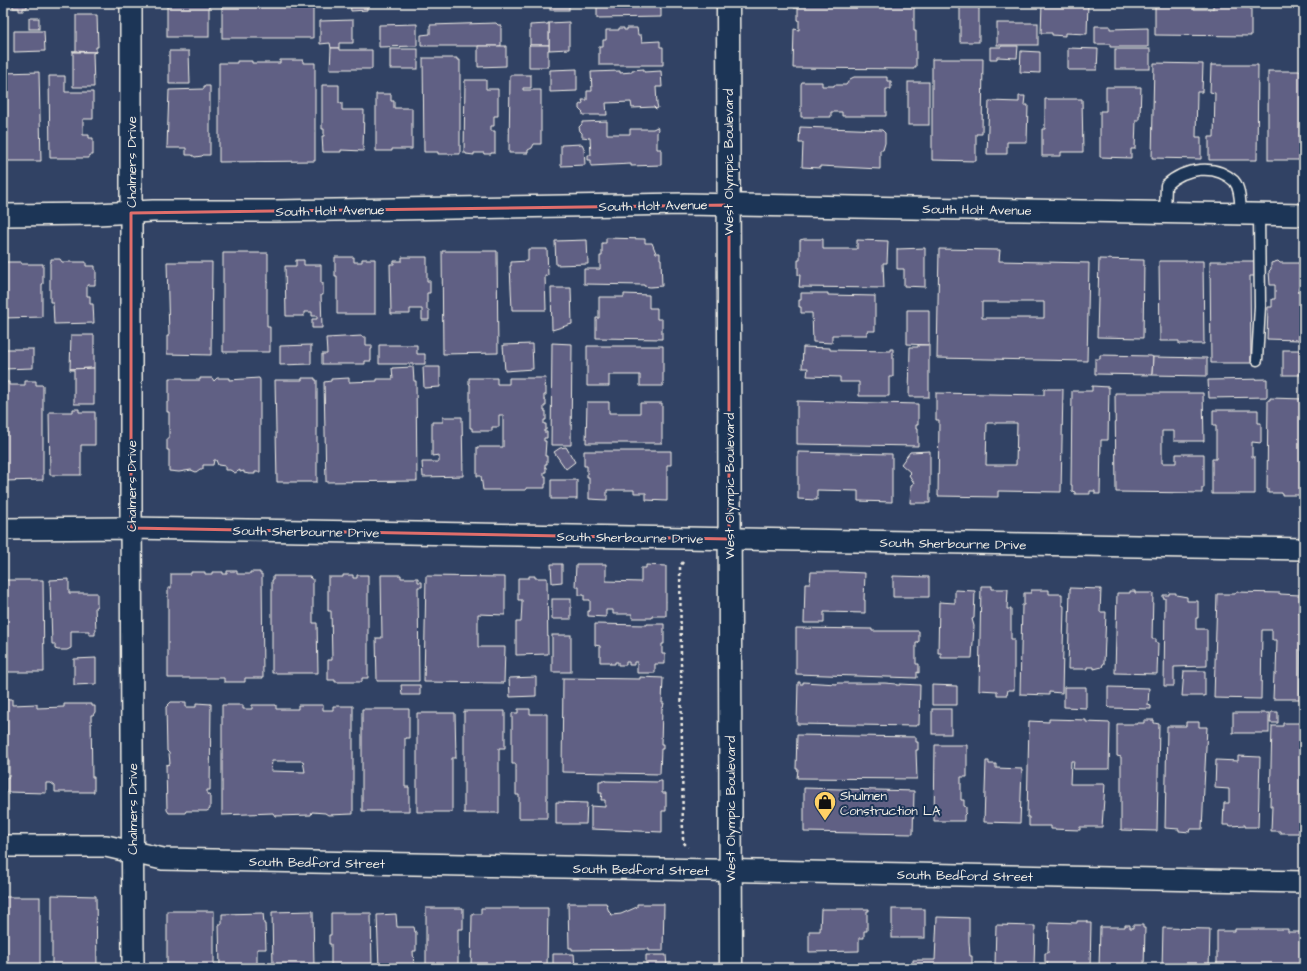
<svg xmlns="http://www.w3.org/2000/svg" width="1307" height="971" viewBox="0 0 1307 971" font-family="'Architects Daughter',sans-serif">
  <rect width="100%" height="100%" fill="#314264"/>
  <filter id="ink" filterUnits="userSpaceOnUse"><feTurbulence type="fractalNoise" baseFrequency=".025" numOctaves="2"/><feDisplacementMap in="SourceGraphic" scale="8" xChannelSelector="R" yChannelSelector="G"/><feConvolveMatrix kernelMatrix="1 2 1 2 8 2 1 2 1" color-interpolation-filters="sRGB"/></filter>
  <g filter="url(#ink)">
    <!-- building -->
    <g fill="#606084" stroke="#f4f1e8" fill-rule="evenodd">
      <polygon points="13,3 27,3 27,8 23,8 23,11 19,11 19,8 13,8"/>
      <polygon points="55,3 95,3 95,4 55,5"/>
      <rect x="167" y="3" width="42" height="34"/>
      <rect x="222" y="3" width="91" height="35"/>
      <polygon points="350,3 367,3 367,10 351,11"/>
      <polygon points="508,3 540,3 540,5 508,6"/>
      <rect x="550" y="3" width="19" height="7"/>
      <polygon points="597,3 661,3 661,17 597,18"/>
      <polygon points="794,3 916,3 916,7 914,7 914,31 916,31 916,67 914,67 914,69 793,68 794,29 799,30 799,20 798,20 798,8 794,8"/>
      <rect x="960" y="3" width="19" height="39"/>
      <polygon points="1042,3 1088,3 1087,34 1065,33 1065,36 1052,35 1052,33 1041,33"/>
      <polygon points="1155,3 1194,3 1194,9 1213,9 1213,3 1251,3 1251,36 1155,35"/>
      <polygon points="76,15 97,15 98,47 96,47 96,52 72,51 76,51"/>
      <rect x="29" y="18" width="10" height="11"/>
      <polygon points="353,20 353,43 339,43 339,48 331,48 330,43 320,44 320,21"/>
      <polygon points="569,22 569,49 549,50 549,23"/>
      <polygon points="496,23 498,25 501,25 501,46 421,46 421,35 430,34 430,25"/>
      <polygon points="548,23 549,23 549,45 530,45 530,25 548,24"/>
      <rect x="997" y="23" width="41" height="22"/>
      <polygon points="417,24 417,46 379,47 379,25"/>
      <polygon points="1095,26 1110,26 1110,29 1148,28 1148,47 1110,47 1110,44 1095,44"/>
      <polygon points="619,28 624,28 624,30 627,30 627,28 637,28 638,35 641,35 642,42 660,41 660,47 663,47 663,65 599,65 599,47 603,47 603,40 606,40 606,30 619,30"/>
      <polygon points="14,31 44,31 45,51 14,52"/>
      <polygon points="530,45 549,45 549,50 548,50 548,67 529,67 529,46"/>
      <polygon points="478,46 506,46 506,66 478,67"/>
      <polygon points="1001,46 1018,46 1017,58 997,57 997,59 990,59 990,47 1001,47"/>
      <polygon points="331,48 339,48 339,50 372,50 372,69 330,69"/>
      <polygon points="1068,48 1098,49 1097,70 1068,70"/>
      <rect x="390" y="49" width="28" height="20"/>
      <rect x="1115" y="49" width="35" height="20"/>
      <polygon points="169,51 189,51 190,84 169,84"/>
      <polygon points="1021,51 1040,52 1040,73 1020,72"/>
      <polygon points="73,52 96,52 93,53 94,87 73,87"/>
      <polygon points="423,58 457,58 457,60 460,60 460,154 438,154 438,152 424,152"/>
      <polygon points="932,59 983,59 982,134 976,134 976,161 932,160"/>
      <polygon points="280,60 303,60 303,63 315,63 315,161 219,162 219,63 237,63 237,61 252,61 252,63 280,63"/>
      <polygon points="1154,63 1203,64 1202,92 1197,92 1196,137 1201,137 1201,159 1152,158"/>
      <polygon points="1211,65 1258,65 1257,160 1209,160 1209,137 1214,137 1215,93 1210,92"/>
      <polygon points="577,69 577,91 550,92 550,70"/>
      <polygon points="644,69 644,72 661,71 662,87 656,87 657,104 658,108 656,109 654,107 632,108 631,102 606,103 607,115 583,115 583,113 579,109 579,105 583,103 582,100 587,100 587,91 592,91 591,72 620,71 620,73 632,72 632,70"/>
      <rect x="1268" y="71" width="36" height="89"/>
      <polygon points="39,72 41,161 3,161 3,73"/>
      <polygon points="510,75 531,75 531,88 523,88 523,90 541,90 541,144 534,144 532,148 528,150 528,153 509,153"/>
      <polygon points="49,76 65,76 65,92 93,92 93,119 83,119 83,135 89,135 89,138 93,138 93,155 89,155 89,158 50,158"/>
      <polygon points="854,77 887,77 887,81 891,81 891,89 886,89 886,116 842,116 842,112 831,112 831,117 801,117 801,84 802,82 822,82 822,86 834,86 834,85 846,85 850,79"/>
      <polygon points="465,80 486,80 486,89 498,89 498,116 494,116 494,126 491,126 491,131 495,131 495,153 491,153 491,154 484,154 484,153 474,153 474,155 466,154 466,153 464,153"/>
      <rect x="908" y="82" width="21" height="43"/>
      <polygon points="322,85 339,85 339,103 342,103 342,110 364,110 363,151 341,150 341,152 323,152 322,136 324,136 324,129 322,129"/>
      <polygon points="204,86 210,86 210,155 203,155 202,156 195,157 192,155 186,155 186,148 167,148 169,90 204,89"/>
      <polygon points="1106,87 1141,87 1140,116 1139,116 1139,120 1136,120 1135,149 1131,149 1131,158 1100,157 1100,111 1106,111"/>
      <polygon points="376,94 391,94 391,101 394,101 394,108 412,108 412,149 392,149 392,151 376,151"/>
      <polygon points="1019,96 1025,96 1024,105 1028,105 1027,142 1007,142 1007,154 987,154 989,101 1019,102"/>
      <polygon points="1045,99 1082,99 1083,152 1061,152 1061,156 1042,156 1042,129 1045,129"/>
      <polygon points="607,121 607,134 630,134 630,129 653,129 657,127 658,129 657,133 657,149 661,149 661,165 631,166 631,164 591,166 591,160 588,160 588,155 591,155 590,138 582,137 582,133 580,131 579,127 582,124 582,122"/>
      <polygon points="800,127 882,130 885,133 885,143 883,150 880,150 880,169 820,166 820,168 802,167 803,143 799,143"/>
      <polygon points="582,144 584,148 585,165 561,166 561,145"/>
      <polygon points="606,238 645,239 645,243 652,243 656,253 660,253 660,259 661,259 662,286 650,287 644,286 644,285 584,284 584,269 600,269 600,256 602,256 602,243 606,243"/>
      <polygon points="804,239 823,239 823,249 857,249 857,240 888,241 887,263 883,263 884,288 799,287 800,275 798,275 798,260 800,260 800,240"/>
      <polygon points="587,240 588,264 556,265 555,241"/>
      <polygon points="925,248 925,287 904,286 904,269 897,269 897,249"/>
      <polygon points="528,249 547,249 548,276 545,276 546,310 512,310 510,266 511,266 511,262 528,261"/>
      <path d="M939,249L1000,250L999,261L1089,263L1087,361L937,358ZM982,302H1044V318H982Z"/>
      <polygon points="442,251 497,251 498,353 443,354"/>
      <polygon points="223,253 268,253 268,282 267,282 267,327 270,327 270,352 223,352"/>
      <polygon points="335,257 354,257 354,262 362,262 362,259 375,259 375,314 337,314 337,276 335,276"/>
      <polygon points="402,257 427,257 427,281 430,281 430,293 427,293 427,310 429,310 429,320 422,320 422,309 410,309 410,314 391,314 390,264 394,264 394,261 402,261"/>
      <polygon points="51,259 60,259 62,262 86,262 86,266 95,266 95,270 96,270 96,280 95,280 95,285 87,285 87,296 90,296 90,304 93,304 94,323 54,324 53,302 50,302 50,262 51,262"/>
      <polygon points="1099,259 1144,260 1143,338 1097,337"/>
      <polygon points="296,260 304,260 304,265 321,265 321,283 323,283 323,295 321,295 322,328 312,328 312,319 317,319 317,316 312,316 312,312 304,312 304,316 286,316 285,266 296,266"/>
      <polygon points="1159,261 1203,261 1204,344 1179,344 1179,341 1160,341"/>
      <polygon points="1210,261 1254,261 1255,276 1250,276 1251,363 1211,363"/>
      <polygon points="1278,261 1280,263 1300,263 1299,340 1267,339 1268,307 1272,307 1272,299 1275,299 1275,285 1270,285 1269,271 1271,269 1271,263"/>
      <polygon points="3,262 21,262 21,264 43,264 43,284 42,284 42,317 4,318"/>
      <polygon points="167,262 212,262 211,355 167,354 167,336 169,336"/>
      <polygon points="551,288 571,288 572,324 552,330"/>
      <polygon points="801,293 828,293 828,295 875,296 875,331 867,331 867,335 832,335 832,343 813,342 812,313 801,313 801,307 799,307 799,300 801,300"/>
      <polygon points="624,294 649,295 649,308 657,308 657,319 662,319 662,339 596,338 596,318 599,318 599,297 624,297"/>
      <polygon points="907,310 929,310 929,345 907,344"/>
      <polygon points="71,335 94,335 94,368 70,369"/>
      <polygon points="362,336 362,337 366,337 366,345 372,345 372,349 371,349 371,361 365,361 365,364 322,364 322,354 327,354 326,338"/>
      <polygon points="552,343 572,344 571,445 551,445"/>
      <polygon points="532,344 533,369 505,371 503,345"/>
      <polygon points="311,345 311,364 280,365 280,346"/>
      <polygon points="379,345 417,345 417,354 425,354 425,364 379,364"/>
      <polygon points="918,345 929,345 929,397 909,397 910,347 918,347"/>
      <polygon points="587,346 663,346 663,386 640,386 640,375 609,375 609,386 587,386"/>
      <polygon points="803,347 830,348 830,350 890,351 890,349 893,349 893,377 889,377 889,396 859,396 859,382 840,382 840,377 807,376 808,368 802,368"/>
      <polygon points="3,349 33,349 33,368 3,369"/>
      <rect x="1283" y="350" width="17" height="25"/>
      <polygon points="1100,355 1151,356 1153,357 1152,375 1095,374 1095,359 1100,359"/>
      <polygon points="1153,357 1207,358 1207,376 1152,375"/>
      <polygon points="413,367 414,381 416,381 417,481 326,482 324,382 331,381 331,379 349,378 349,382 377,381 377,379 393,379 392,368"/>
      <polygon points="423,367 440,367 440,387 424,388"/>
      <polygon points="94,368 94,404 74,404 74,370 70,370 70,369"/>
      <polygon points="169,378 183,378 183,380 200,380 200,378 212,378 214,381 217,378 229,378 229,380 259,378 260,380 260,472 255,472 255,474 249,474 244,473 244,471 240,472 240,470 235,473 230,470 225,470 225,466 218,465 216,460 214,460 213,465 203,465 203,469 200,469 196,472 191,470 179,472 169,471 169,450 167,450 167,439 169,439 169,412 167,412 167,402 169,402"/>
      <polygon points="302,378 315,378 315,380 317,380 317,482 277,482 275,380 302,380"/>
      <polygon points="469,378 497,378 497,384 509,384 509,378 546,378 544,387 546,387 546,395 544,395 544,400 546,400 546,406 544,406 544,411 546,411 546,420 544,420 544,424 546,424 546,430 544,430 544,432 547,432 547,438 544,438 544,441 546,441 545,456 547,456 547,464 545,464 545,467 546,467 546,472 544,472 544,476 546,476 546,484 545,484 545,488 526,488 526,490 483,490 481,476 477,476 477,447 503,447 503,415 499,415 499,427 492,427 492,431 472,431 472,428 470,428 470,384 469,384"/>
      <polygon points="1267,379 1267,397 1209,398 1208,380"/>
      <polygon points="25,381 36,381 36,385 43,385 43,480 3,481 3,382 9,382 9,385 25,385"/>
      <polygon points="1092,386 1109,387 1108,440 1101,440 1100,494 1095,494 1095,491 1090,491 1090,494 1075,494 1075,492 1072,491 1072,485 1071,485 1072,391 1092,391"/>
      <path d="M1044,389H1063L1061,492L998,491V497L938,496L939,420H936V393L1044,395ZM987,423H1017L1016,465H986Z"/>
      <polygon points="1115,393 1203,393 1204,441 1174,441 1174,431 1162,431 1162,463 1176,463 1176,454 1204,454 1204,488 1202,488 1202,493 1116,492"/>
      <polygon points="1270,398 1303,399 1303,495 1282,495 1282,493 1268,493 1268,489 1267,489 1268,400 1270,400"/>
      <polygon points="797,401 918,404 918,425 916,425 916,429 918,429 918,446 797,444"/>
      <polygon points="587,402 609,402 609,413 640,413 640,403 662,403 662,443 586,443"/>
      <polygon points="73,409 79,409 79,412 95,412 95,445 81,445 81,475 50,475 49,412 73,412"/>
      <polygon points="1213,410 1258,410 1258,423 1261,423 1261,443 1252,442 1252,457 1255,457 1255,494 1212,494 1212,459 1216,459 1216,425 1213,425"/>
      <polygon points="443,417 462,417 463,476 423,477 422,462 439,462 439,455 432,456 432,422 443,422"/>
      <polygon points="566,447 575,462 566,469 554,452 560,448"/>
      <polygon points="584,451 671,451 671,465 667,465 667,501 646,500 646,493 634,493 634,490 607,490 607,500 589,499 589,477 587,477 587,466 584,466"/>
      <polygon points="930,451 930,503 910,503 911,485 914,483 909,475 911,473 901,464 910,452"/>
      <polygon points="798,452 892,454 892,502 858,501 858,491 817,490 817,500 798,499"/>
      <rect x="551" y="480" width="26" height="19"/>
      <polygon points="551,564 562,564 562,582 552,583"/>
      <polygon points="576,564 606,564 606,581 641,582 641,568 646,568 646,565 666,566 666,616 652,616 652,618 632,618 632,614 613,614 613,610 606,610 606,617 588,616 588,611 590,611 590,600 584,600 584,595 579,595 579,587 575,587"/>
      <polygon points="227,571 237,571 237,574 250,574 250,572 260,572 260,574 262,574 263,678 245,678 245,682 224,682 224,678 168,678 168,588 171,588 171,574 191,574 191,572 205,572 205,574 212,574 212,572 223,572 223,574 227,574"/>
      <polygon points="811,572 842,572 865,573 864,600 865,600 865,613 824,612 824,623 804,623 805,583 810,583"/>
      <polygon points="343,575 353,575 353,578 357,578 357,575 368,575 368,678 362,678 362,682 335,682 335,680 328,680 328,660 332,660 331,611 328,611 328,577 343,577"/>
      <polygon points="381,575 401,575 401,578 418,578 418,582 422,582 422,587 418,587 419,681 377,681 376,638 382,638"/>
      <polygon points="273,576 310,576 311,579 313,579 313,623 317,623 318,673 272,673 272,580 273,580"/>
      <polygon points="426,576 505,577 505,615 478,614 478,647 505,647 504,683 424,682"/>
      <polygon points="529,576 535,576 535,578 547,578 548,654 516,655 516,622 521,622 522,603 522,600 518,600 518,578 529,578"/>
      <polygon points="893,576 929,577 929,597 893,597"/>
      <polygon points="69,579 69,593 97,593 97,607 95,607 96,631 95,631 95,635 89,635 89,631 71,631 71,648 67,650 58,650 55,649 55,644 52,644 50,580"/>
      <polygon points="3,580 43,580 44,672 3,672"/>
      <polygon points="981,586 992,586 992,589 1008,589 1007,609 1011,609 1011,639 1014,639 1014,690 1008,690 1007,695 997,695 997,691 979,690"/>
      <polygon points="1070,588 1101,589 1100,612 1106,612 1104,664 1103,664 1102,667 1094,669 1094,667 1087,667 1087,669 1068,669"/>
      <polygon points="955,590 975,591 974,618 972,619 974,626 972,658 941,658 941,653 938,653 939,602 955,603"/>
      <polygon points="1031,590 1049,590 1049,594 1062,594 1062,605 1064,606 1062,693 1049,692 1049,695 1020,694 1022,605 1024,605 1024,593 1031,593"/>
      <polygon points="1130,591 1135,591 1135,593 1153,593 1152,639 1156,639 1156,643 1158,643 1157,674 1115,673 1117,593 1130,593"/>
      <polygon points="1236,592 1280,593 1280,594 1300,595 1299,613 1301,613 1300,699 1273,699 1274,674 1276,674 1277,640 1272,640 1272,630 1262,630 1261,699 1214,698 1217,594 1235,594"/>
      <polygon points="1169,593 1176,593 1176,595 1187,597 1187,601 1198,601 1198,618 1196,618 1196,629 1207,629 1207,666 1174,667 1174,686 1164,686 1165,598 1163,598 1163,595 1169,595"/>
      <rect x="552" y="599" width="19" height="20"/>
      <polygon points="595,624 647,625 647,624 664,624 664,644 662,644 662,654 665,654 665,664 655,664 655,673 637,673 637,662 634,662 634,665 629,665 629,662 626,662 626,665 618,665 618,662 615,662 615,664 610,664 610,662 600,662 600,646 595,645"/>
      <polygon points="796,628 872,629 872,631 919,631 919,641 918,643 916,643 916,664 919,664 919,673 917,672 917,678 796,674"/>
      <rect x="552" y="635" width="19" height="37"/>
      <polygon points="96,658 96,684 74,685 74,659"/>
      <polygon points="1184,671 1205,671 1205,696 1182,696"/>
      <polygon points="536,677 536,696 510,697 509,678"/>
      <polygon points="640,677 663,678 662,703 664,703 663,708 662,708 661,744 663,744 663,749 661,749 660,774 562,772 563,678 640,679"/>
      <polygon points="798,682 800,682 800,684 803,684 803,682 837,684 837,683 885,683 896,684 896,685 900,685 900,684 920,685 919,725 916,725 916,726 797,724"/>
      <polygon points="401,685 420,685 420,695 402,695"/>
      <polygon points="932,685 957,686 957,705 932,705"/>
      <polygon points="1064,687 1086,687 1086,708 1064,707"/>
      <polygon points="1108,687 1149,688 1148,705 1151,706 1151,709 1110,708 1108,706"/>
      <polygon points="6,699 12,699 12,705 37,704 37,708 64,707 64,704 92,704 92,706 95,706 95,712 93,715 91,715 92,777 94,777 94,792 55,792 55,786 51,783 46,783 46,793 7,792 7,777 9,777 9,758 8,758 7,744"/>
      <polygon points="171,702 186,702 186,707 196,707 196,703 211,704 210,790 207,790 207,794 210,796 210,809 207,811 186,811 185,813 169,813 167,810 166,765 170,764 169,753 167,751 166,707"/>
      <path d="M222,705H243V709H252V705H276V709H298V705H323V710H333V706H353V814L328,815L325,813L312,812L311,815L275,816L273,813L222,815ZM272,761H303L305,772L271,771Z"/>
      <polygon points="362,709 409,709 409,738 405,738 405,787 409,787 409,811 362,811"/>
      <polygon points="518,709 530,709 530,714 547,714 547,818 519,818 519,795 516,795 516,764 512,764 512,713 518,713"/>
      <rect x="932" y="709" width="19" height="25"/>
      <polygon points="464,711 505,711 505,748 499,748 499,813 464,813"/>
      <polygon points="1271,712 1278,712 1278,723 1270,723"/>
      <polygon points="417,713 455,713 456,758 452,758 452,812 417,812"/>
      <rect x="1233" y="713" width="36" height="20"/>
      <polygon points="1049,719 1086,720 1086,722 1110,723 1109,769 1073,769 1074,761 1071,761 1070,784 1105,784 1102,827 1080,827 1080,830 1051,829 1051,826 1029,826 1029,817 1027,817 1029,721 1049,722"/>
      <polygon points="1144,720 1154,720 1154,723 1159,724 1157,831 1121,830 1121,757 1117,756 1117,724 1137,724 1137,723 1144,723"/>
      <polygon points="1186,722 1199,722 1199,727 1207,727 1202,829 1191,829 1190,832 1179,831 1179,829 1165,828 1167,726 1186,726"/>
      <polygon points="1283,723 1304,723 1304,794 1302,833 1280,833 1280,831 1271,831 1272,806 1270,806 1272,726 1283,726"/>
      <polygon points="797,735 916,737 916,742 918,742 918,750 916,750 917,779 797,778 798,769 796,769"/>
      <polygon points="935,745 967,745 967,777 961,777 961,800 964,800 964,806 966,807 966,813 964,815 964,821 934,821"/>
      <polygon points="1238,756 1260,757 1258,827 1245,827 1245,825 1231,826 1229,825 1223,825 1224,803 1229,803 1229,789 1215,788 1216,760 1238,761"/>
      <polygon points="986,761 989,761 989,764 996,764 996,768 1022,769 1020,823 984,822"/>
      <polygon points="602,780 605,780 605,781 659,782 659,781 662,781 662,793 666,793 666,811 662,811 662,832 591,829 591,806 605,807 605,800 601,800 602,793 599,793 599,781 602,781"/>
      <polygon points="804,788 914,791 913,834 804,832"/>
      <polygon points="556,802 587,803 586,824 556,824"/>
      <polygon points="52,895 96,896 97,968 52,968"/>
      <rect x="3" y="897" width="37" height="71"/>
      <polygon points="568,903 606,903 609,912 612,915 621,914 637,907 637,904 664,904 663,951 649,951 649,949 572,950 572,948 569,948"/>
      <polygon points="426,908 463,908 463,929 458,929 458,968 426,968"/>
      <polygon points="481,908 548,908 547,968 471,968 472,914 481,914"/>
      <polygon points="821,909 869,909 869,911 867,911 867,931 864,931 864,938 859,938 859,951 809,952 809,931 820,931"/>
      <rect x="892" y="909" width="33" height="29"/>
      <rect x="167" y="911" width="47" height="57"/>
      <polygon points="313,911 314,968 273,968 272,912"/>
      <polygon points="263,913 264,924 265,924 266,949 257,949 257,967 266,966 266,968 220,968 219,924 222,924 222,914"/>
      <polygon points="331,913 371,913 372,968 331,968 331,944 329,944 329,935 331,935"/>
      <polygon points="396,914 397,927 414,927 415,932 416,932 416,951 413,951 414,968 379,968 377,915"/>
      <polygon points="937,917 969,918 969,941 970,956 972,956 972,968 913,968 913,960 935,960"/>
      <polygon points="1077,921 1087,921 1087,923 1091,923 1090,968 1045,968 1045,965 1047,965 1048,962 1045,962 1045,953 1048,953 1049,922 1077,923"/>
      <polygon points="996,925 1035,926 1034,968 987,968 987,965 995,965"/>
      <polygon points="1125,925 1130,925 1130,928 1133,928 1133,925 1143,925 1143,928 1145,928 1144,968 1099,968 1100,927 1125,927"/>
      <polygon points="1163,928 1210,929 1209,968 1162,968"/>
      <polygon points="1235,929 1288,929 1288,932 1302,932 1302,968 1217,968 1217,931 1235,931"/>
      <polygon points="553,954 574,954 575,968 553,968"/>
      <polygon points="646,955 666,955 667,968 595,968 595,965 646,965"/>
      <rect x="805" y="967" width="42" height="1"/>
    </g>
    <g fill="none" stroke-linecap="round" stroke-linejoin="round">
      <!-- service casing -->
      <g stroke="#f4f1e8" stroke-width="13">
        <g id="service">
          <path d="M1165,212L1166,185C1184,168 1215,163 1234,181C1241,189 1240,204 1241,214"/>
          <polyline points="1257,360 1260,306 1259,214"/>
        </g>
      </g>
      <!-- minor casing -->
      <g stroke="#f4f1e8" stroke-width="24">
        <g id="minor">
          <polyline points="131,3 131,507 133,968"/>
          <polyline points="3,215 97,214 153,211 276,211 685,204 1304,215"/>
          <polyline points="3,529 131,528 1304,549"/>
          <polyline points="3,846 106,846 163,859 1304,882"/>
        </g>
      </g>
      <!-- primary casing -->
      <g stroke="#f4f1e8" stroke-width="25">
        <polyline id="primary" points="728,3 731,968"/>
      </g>
      <!-- path -->
      <polyline stroke="#f4f1e8" stroke-width="2.5" stroke-dasharray="3 3" stroke-linecap="butt" points="683,562 680,566 683,842 688,847"/>
      <!-- service -->
      <use href="#service" stroke="#1d3557" stroke-width="10"/>
      <!-- minor -->
      <use href="#minor" stroke="#1d3557" stroke-width="21"/>
      <!-- primary -->
      <use href="#primary" stroke="#1d3557" stroke-width="22"/>
    </g>
  </g>
  <!-- marked area -->
  <path fill="none" stroke="#e06e6b" stroke-width="3" stroke-linejoin="round" d="M729,205V539L131,528V213Z"/>
  <!-- icons -->
  <defs>
    <g id="shop-pin" transform="scale(1.15)"><path d="M0 17L-7.5 6A9.5 9.5 0 1 1 7.5 6Z" fill="#ffd166" stroke="#1d3557"/><path d="M-5-2.5h2.3a2.7 3.5 0 0 1 5.4 0H5L5.5 6h-11ZM-1.5-2.5h3a1.5 2.3 0 0 0-3 0Z" fill="#111"/></g>
  </defs>
  <g fill-rule="evenodd">
    <use href="#shop-pin" x="825" y="802"/>
  </g>
  <g text-anchor="middle" stroke-width="4" stroke-linejoin="round" paint-order="stroke">
    <!-- street labels -->
    <g font-size="13" fill="#f4f1e8" stroke="#1d3557">
      <text transform="translate(131 162) rotate(-90)" y="5">Chalmers Drive</text>
      <text transform="translate(728 162) rotate(-90)" y="5">West Olympic Boulevard</text>
      <text transform="translate(653 205) rotate(-1)" y="5">South Holt Avenue</text>
      <text transform="translate(977 209) rotate(1)" y="5">South Holt Avenue</text>
      <text transform="translate(330 210) rotate(-1)" y="5">South Holt Avenue</text>
      <text transform="translate(131 486) rotate(-90)" y="5">Chalmers Drive</text>
      <text transform="translate(729 486) rotate(-90)" y="5">West Olympic Boulevard</text>
      <text transform="translate(306 531) rotate(1)" y="5">South Sherbourne Drive</text>
      <text transform="translate(630 537) rotate(1)" y="5">South Sherbourne Drive</text>
      <text transform="translate(953 543) rotate(1)" y="5">South Sherbourne Drive</text>
      <text transform="translate(132 809) rotate(-90)" y="5">Chalmers Drive</text>
      <text transform="translate(730 809) rotate(-90)" y="5">West Olympic Boulevard</text>
      <text transform="translate(317 862) rotate(1)" y="5">South Bedford Street</text>
      <text transform="translate(641 869) rotate(1)" y="5">South Bedford Street</text>
      <text transform="translate(965 875) rotate(1)" y="5">South Bedford Street</text>
    </g>
    <!-- poi labels -->
    <g font-size="13" fill="#f4f1e8" stroke="#1d3557" text-anchor="start">
      <text x="840" y="800">Shulmen<tspan x="840" dy="15">Construction LA</tspan></text>
    </g>
  </g>
  <!-- margin -->
  <rect width="1307" height="971" fill="none" stroke="#1d3557" stroke-width="16"/>
  <rect x="8" y="8" width="1291" height="955" fill="none" stroke="#f4f1e8" stroke-width="1.5" filter="url(#ink)"/>
</svg>
